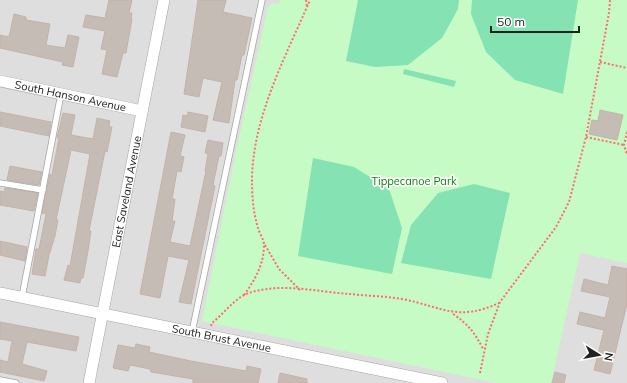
<svg xmlns="http://www.w3.org/2000/svg" width="627" height="383" viewBox="0 0 627 383" font-family="Mulish,sans-serif">
  <rect width="100%" height="100%" fill="#f1ede7"/>
  <!-- residential -->
  <rect fill="#dfdede" x="0" y="0" width="627" height="383"/>
  <!-- park -->
  <polygon fill="#c6fbc5" points="280,0 627,0 627,263 580,253 551,383 496,383 202,321 237,147 268,7 272,3 279,4"/>
  <!-- pitch -->
  <g fill="#84e2b3">
    <polygon points="358,0 459,0 458,9 442,38 408,65 375,67 346,61"/>
    <polygon points="472,0 578,0 563,94 515,80 486,52 471,14"/>
    <polygon points="404,69 456,81 454,87 403,74"/>
    <polygon points="313,158 354,167 389,189 402,228 392,274 298,256"/>
    <polygon points="474,184 510,193 491,279 401,263 411,225 438,193"/>
  </g>
  <!-- building -->
  <g fill="#c6bcb6" stroke="#c4b2a9">
    <polygon points="109,0 132,0 129,13 132,13 131,18 132,19 126,53 123,53 117,77 102,74 107,50 101,49 105,31 83,27 86,15 105,18"/>
    <polygon points="198,0 226,0 223,12 252,18 244,55 242,55 237,80 235,80 229,123 213,120 222,82 203,78 199,97 184,94"/>
    <polygon points="14,14 26,17 26,20 50,24 46,45 65,48 68,35 79,37 73,67 62,65 63,62 0,48 0,35 9,37"/>
    <polygon points="600,110 623,115 617,140 589,134 592,120 598,121"/>
    <polygon points="0,112 51,122 49,136 0,126"/>
    <polygon points="188,112 208,116 205,132 181,127 183,115 187,116"/>
    <polygon points="63,113 75,115 71,135 93,139 97,118 110,121 109,127 112,127 107,152 105,151 89,231 91,231 88,251 83,278 81,278 80,283 64,280 68,265 70,266 90,154 71,150 56,220 58,220 55,236 49,255 45,276 32,274 36,249 39,249 46,214 42,213 50,174 52,175 59,138 57,138"/>
    <polygon points="171,132 185,135 180,156 184,157 181,172 177,171 172,199 175,199 172,221 175,221 170,242 190,246 206,171 205,171 208,154 205,153 208,140 223,143 221,156 219,156 213,185 215,186 191,304 179,302 189,260 168,256 160,298 140,294"/>
    <polygon points="10,166 42,172 39,185 7,180"/>
    <polygon points="5,188 38,193 34,211 0,205 0,191 4,192"/>
    <polygon points="0,241 27,247 25,261 0,255"/>
    <polygon points="612,266 627,269 627,304 610,374 594,370 604,330 577,324 580,312 605,318 610,297 581,291 584,279 608,285"/>
    <polygon points="0,322 79,337 76,351 27,342 22,364 47,371 44,381 0,372 0,360 8,362 12,341 0,339"/>
    <polygon points="136,344 150,347 149,352 191,361 246,371 247,366 261,369 258,383 193,383 193,379 151,372 150,369 130,365 128,371 113,368 118,345 135,348"/>
    <polygon points="555,372 566,375 564,383 552,383"/>
    <polygon points="280,373 307,379 307,383 278,383"/>
  </g>
  <g fill="none" stroke-linecap="round" stroke-linejoin="round">
    <!-- service casing -->
    <g stroke="#a5a5a5" stroke-width="7">
      <g id="service">
        <polyline points="0,183 43,190"/>
        <polyline points="22,297 61,94"/>
        <polyline points="192,332 262,0"/>
        <polyline points="0,380 16,383"/>
      </g>
    </g>
    <!-- minor casing -->
    <g stroke="#a5a5a5" stroke-width="12">
      <g id="minor">
        <path id="s1" d="M0,81L142,111"/>
        <path id="s2" d="M0,293L442,383"/>
        <path id="s3" d="M89,383L164,0"/>
      </g>
    </g>
    <!-- path -->
    <g stroke="#fd6d6e" stroke-width="2" stroke-dasharray="2 2" stroke-linecap="butt">
      <polyline points="306,0 307,7"/>
      <polyline points="600,62 627,68"/>
      <polyline points="627,132 624,145 627,155"/>
      <polyline points="586,137 624,145"/>
      <polyline points="265,245 279,269 300,290"/>
      <path d="M244,295C255,280 264,264 264,245C264,239 259,233 258,228C253,212 252,195 252,179C253,116 286,56 310,0"/>
      <path d="M453,314C468,324 475,333 483,349"/>
      <path d="M211,326L212,323C222,315 233,301 244,295C276,281 317,292 350,294C367,296 385,296 402,299C443,307 457,322 499,303"/>
      <polyline points="480,373 488,334 500,302 556,227 569,202 586,137 609,13 610,0"/>
    </g>
    <!-- service -->
    <use href="#service" stroke="#fff" stroke-width="5.5"/>
    <!-- minor -->
    <use href="#minor" stroke="#fff" stroke-width="11"/>
  </g>
  <g text-anchor="middle" stroke-width="3.5" stroke-linejoin="round" paint-order="stroke">
    <!-- street labels -->
    <g font-size="11" fill="#212121" stroke="#fff">
      <text dy="4" stroke="none"><textPath href="#s1" startOffset="72">South Hanson Avenue</textPath></text>
      <text dy="4" stroke="none"><textPath href="#s3" startOffset="195">East Saveland Avenue</textPath></text>
      <text dy="4" stroke="none"><textPath href="#s2" startOffset="226">South Brust Avenue</textPath></text>
    </g>
    <!-- park labels -->
    <g font-size="11" fill="#0d8409" stroke="#fff">
      <text x="414" y="185">Tippecanoe Park</text>
    </g>
  </g>
  <!-- north arrow -->
  <g transform="translate(599 355) rotate(101)" stroke="#ffffff" stroke-width="3" paint-order="stroke">
  <path d="M0-3L7 15L0 10L-7 15Z" fill="#212121"/>
  <text y="-6" font-size="11" font-weight="bold" text-anchor="middle" fill="#212121">N</text>
  </g>
  <!-- scale -->
  <path d="M491 26v6h88v-6" fill="none" stroke="#212121" stroke-width="2"/>
  <text x="497" y="26" font-size="12" fill="#212121" stroke="#ffffff" stroke-width="3" paint-order="stroke">50 m</text>
</svg>
